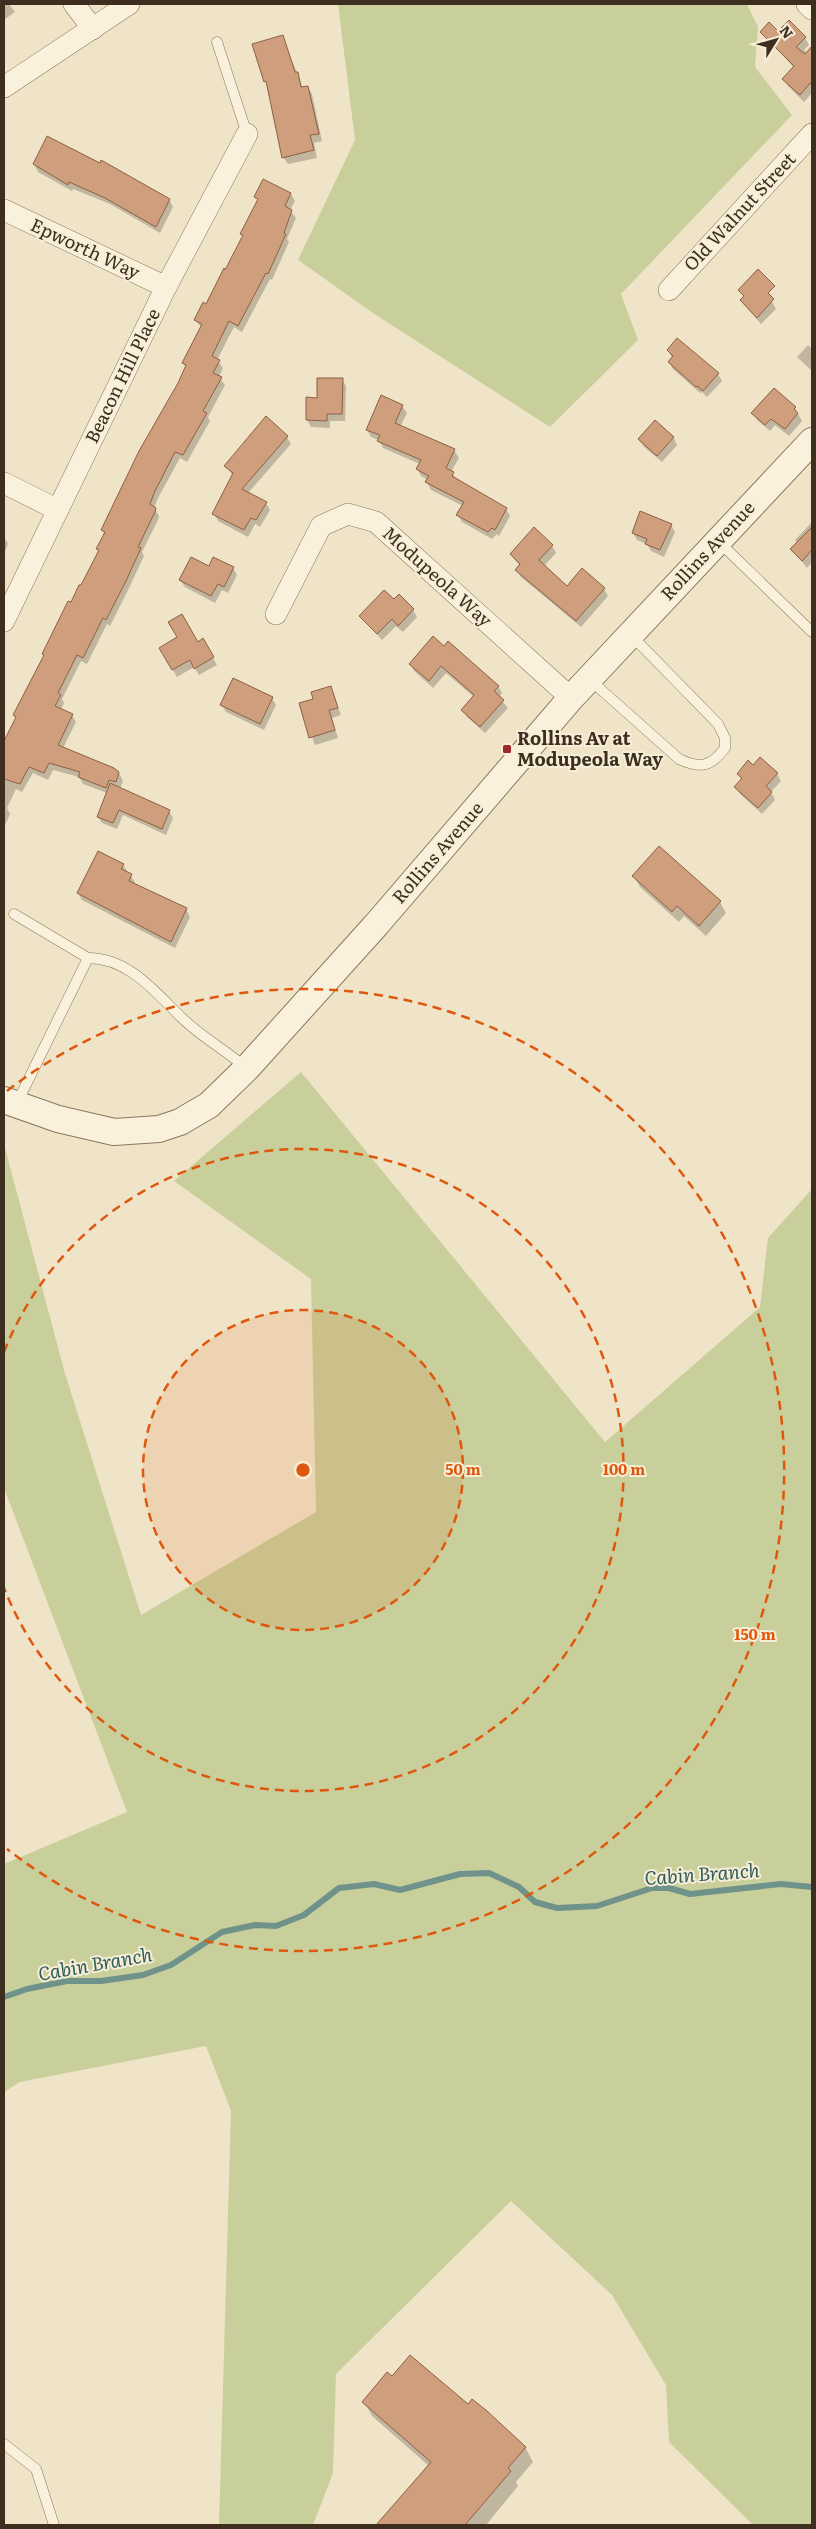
<svg xmlns="http://www.w3.org/2000/svg" width="816" height="2529" viewBox="0 0 816 2529" font-family="Literata,serif">
  <rect width="100%" height="100%" fill="#f0e4c8"/>
  <!-- green -->
  <g fill="#c9cf9b">
    <polygon points="338,4 747,4 758,27 755,67 792,115 621,294 638,340 550,427 373,313 298,260 355,140"/>
    <polygon points="301,1072 605,1442 760,1307 768,1238 812,1189 812,2525 753,2525 669,2442 666,2385 612,2295 511,2201 336,2374 333,2473 313,2525 219,2525 231,2111 206,2046 20,2082 4,2092 4,1864 127,1812 4,1488 4,1144 64,1370 141,1615 316,1512 311,1279 174,1181"/>
  </g>
  <!-- shadow -->
  <g fill="#0003">
    <polygon points="4,4 9,4 15,12 4,20"/>
    <polygon points="282,36 303,88 308,87 312,94 322,141 314,143 317,158 288,164 283,157 270,89 265,81"/>
    <polygon points="805,38 809,45 804,50 812,58 812,93 804,102 788,86 784,79 794,68 770,41"/>
    <polygon points="34,164 169,199 173,207 160,233 110,204 73,189 72,191 38,172"/>
    <polygon points="291,194 295,201 290,210 296,218 287,239 289,242 272,280 270,279 242,332 234,327 217,360 223,368 219,377 225,385 208,417 210,421 187,462 180,458 158,498 154,508 159,516 158,520 142,552 144,556 129,588 110,626 107,624 87,664 81,661 62,699 64,703 61,710 72,715 76,722 63,748 119,773 123,781 120,789 169,811 173,818 166,835 123,815 117,829 102,823 98,817 107,793 83,784 79,777 53,770 48,780 33,773 22,792 16,789 7,808 10,814 4,827 4,749 16,719 14,715 45,657 43,654 82,587 99,551 98,549 105,535 102,530 179,383 186,367 183,363 202,328 195,320 226,271 243,236 242,234 258,201 256,197"/>
    <polygon points="755,287 772,302 776,309 761,324 741,301"/>
    <polygon points="808,345 812,349 812,371 797,357"/>
    <polygon points="668,350 718,374 722,381 707,397 702,392 700,393 673,369 669,362 672,358"/>
    <polygon points="342,379 346,386 345,421 330,421 330,428 311,427 307,420 307,399 318,399"/>
    <polygon points="402,406 407,413 400,427 454,450 459,458 451,472 458,481 506,509 510,516 499,536 497,534 492,539 462,522 458,515 463,506 431,490 427,482 428,480 421,476 417,469 420,464 383,448 379,440 371,437 367,430"/>
    <polygon points="795,408 802,421 789,436 775,425 770,431 757,420 753,413"/>
    <polygon points="287,437 291,444 248,493 266,503 270,510 260,527 255,524 248,537 218,521 214,514 233,476 226,466"/>
    <polygon points="673,437 677,445 662,462 644,447 639,439"/>
    <polygon points="812,522 812,562 807,568 792,549 798,543 795,540"/>
    <polygon points="671,525 675,532 664,557 651,551 647,544 637,540 633,533"/>
    <polygon points="4,537 8,544 4,554"/>
    <polygon points="552,546 556,553 544,566 567,588 604,589 608,596 581,627 521,577 517,570 520,566 511,555"/>
    <polygon points="209,568 233,568 237,575 228,593 222,590 215,603 185,587 180,580"/>
    <polygon points="394,601 413,610 417,617 403,632 396,626 382,640 360,616"/>
    <polygon points="203,640 217,665 199,675 194,667 177,677 160,648 197,644"/>
    <polygon points="444,648 498,686 502,693 499,697 508,708 485,733 467,717 463,710 474,697 446,673 433,688 414,671 410,664"/>
    <polygon points="331,687 341,715 332,718 338,738 315,745 300,704 314,700"/>
    <polygon points="272,698 276,705 264,730 226,712 222,705"/>
    <polygon points="753,767 777,774 781,781 771,792 775,800 762,814 740,794 736,787 742,780 738,774"/>
    <polygon points="659,848 720,902 726,913 706,936 684,916 679,922 640,887 634,876"/>
    <polygon points="123,865 135,882 134,885 186,909 190,917 175,948 82,900 78,893"/>
    <polygon points="392,2378 469,2405 525,2447 533,2462 516,2482 518,2486 486,2525 378,2525 429,2466 372,2416 364,2402"/>
  </g>
  <g fill="none" stroke-linecap="round" stroke-linejoin="round">
    <!-- stream -->
    <polyline stroke="#6f938a" stroke-width="6" points="4,1997 27,1989 67,1981 101,1981 143,1975 171,1965 222,1932 255,1925 276,1926 304,1915 339,1888 374,1884 400,1890 460,1874 489,1873 519,1887 535,1902 557,1908 597,1906 652,1888 669,1888 690,1894 781,1884 812,1887"/>
  </g>
  <!-- building -->
  <g fill="#cf9f7d" stroke="#8d5f41">
    <polygon points="789,20 806,37 796,47 805,54 812,46 812,85 810,83 800,95 782,79 794,66 760,32 769,22 778,31"/>
    <polygon points="283,35 295,72 298,72 301,87 308,86 319,134 310,135 314,150 282,158 266,81 264,82 252,44"/>
    <polygon points="47,136 100,163 101,160 170,199 156,227 105,198 69,182 68,185 33,164"/>
    <polygon points="263,179 291,193 285,206 292,210 284,233 286,234 268,274 266,273 238,326 229,321 212,356 220,360 213,373 222,377 203,411 207,413 183,455 175,452 155,491 150,504 156,508 155,512 138,547 141,548 126,581 106,620 103,618 83,658 77,655 58,693 61,695 55,706 73,714 58,745 114,768 119,772 116,782 109,780 106,788 78,777 80,772 49,763 44,773 29,767 20,784 4,779 4,741 16,717 13,715 44,655 42,654 68,601 71,602 79,585 81,585 99,550 96,549 105,532 101,530 139,451 178,383 186,365 182,363 202,324 194,320 203,302 206,304 224,268 225,270 243,235 240,234 258,199 254,197"/>
    <polygon points="758,269 775,286 768,293 774,299 757,318 740,300 744,296 738,290"/>
    <polygon points="677,338 719,373 703,391 697,386 696,387 668,362 673,356 667,350"/>
    <polygon points="317,378 343,378 342,414 327,414 327,421 306,420 306,397 317,398"/>
    <polygon points="774,388 796,407 794,409 798,413 785,429 771,419 765,425 751,413"/>
    <polygon points="381,395 403,405 395,423 455,449 446,468 454,472 452,476 507,508 495,530 492,528 488,532 456,515 464,502 425,482 429,476 416,469 421,460 377,441 380,435 366,430"/>
    <polygon points="266,416 288,436 242,489 267,502 256,520 251,518 244,530 212,514 233,473 224,466"/>
    <polygon points="655,420 674,437 657,456 638,439"/>
    <polygon points="640,511 672,524 660,550 645,544 647,539 632,533"/>
    <polygon points="534,527 553,545 539,560 567,586 582,568 605,588 576,621 515,570 520,564 510,554"/>
    <polygon points="812,527 812,550 802,561 790,549"/>
    <polygon points="191,557 209,566 213,557 234,567 224,587 218,584 211,596 179,580"/>
    <polygon points="384,590 394,599 399,594 414,609 398,626 392,619 377,634 359,616"/>
    <polygon points="182,614 198,642 203,638 214,657 194,669 190,660 172,670 159,648 177,637 168,622"/>
    <polygon points="433,636 444,646 448,641 499,686 494,691 504,700 480,727 461,710 474,695 455,678 441,666 429,681 409,664"/>
    <polygon points="233,678 273,697 260,724 220,705"/>
    <polygon points="331,686 338,708 329,710 335,730 309,738 299,703 313,699 311,692"/>
    <polygon points="760,757 778,773 766,786 772,792 758,808 734,787 742,778 737,774 748,760 753,765"/>
    <polygon points="110,783 170,810 162,829 119,810 113,823 97,817"/>
    <polygon points="659,846 721,901 699,926 677,906 672,912 632,876"/>
    <polygon points="98,851 124,864 121,869 132,874 129,881 187,908 171,942 77,893"/>
    <polygon points="410,2355 468,2404 472,2399 487,2411 526,2447 508,2468 511,2471 465,2525 376,2525 431,2462 362,2402 387,2372 392,2376"/>
  </g>
  <g fill="none" stroke-linecap="round" stroke-linejoin="round">
    <!-- service casing -->
    <g stroke="#8d765c" stroke-width="11">
      <g id="service">
        <polyline points="217,42 247,134"/>
        <polyline points="718,541 812,632"/>
        <path d="M589,679L679,759C700,769 711,767 725,748V738L718,724L631,635"/>
        <polyline points="14,914 88,958 17,1103"/>
        <path d="M88,958C129,958 155,992 182,1018C201,1037 226,1050 246,1068"/>
        <polyline points="4,2444 36,2469 54,2525"/>
      </g>
    </g>
    <!-- minor casing -->
    <g stroke="#8d765c" stroke-width="22">
      <g id="minor">
        <polyline points="74,4 93,29"/>
        <polyline points="807,4 812,9"/>
        <polyline points="4,87 129,4"/>
        <polyline points="4,210 166,287"/>
        <polyline points="669,290 812,134"/>
        <polyline points="4,483 58,510"/>
        <polyline points="276,614 321,526 348,514 376,522 571,698"/>
        <polyline points="4,621 166,287 247,134"/>
      </g>
    </g>
    <!-- tertiary casing -->
    <g stroke="#8d765c" stroke-width="28">
      <polyline id="tertiary" points="4,1100 58,1119 114,1132 159,1129 180,1122 209,1105 247,1068 376,925 571,698 812,441"/>
    </g>
    <!-- service -->
    <use href="#service" stroke="#faf1dc" stroke-width="10"/>
    <!-- minor -->
    <use href="#minor" stroke="#faf1dc" stroke-width="21"/>
    <!-- tertiary -->
    <use href="#tertiary" stroke="#faf1dc" stroke-width="26"/>
  </g>
  <!-- distance rings -->
  <circle cx="303" cy="1470" r="160" fill="#df570d" fill-opacity=".12"/>
  <g fill="none" stroke="#df570d" stroke-width="2.5" stroke-dasharray="9 6">
    <circle cx="303" cy="1470" r="160"/>
    <path d="M4 1352A321 321 0 1 1 4 1588"/>
    <path d="M7 1091A481 481 0 1 1 7 1849"/>
  </g>
  <!-- markers -->
  <rect fill="#9e2a2b" stroke="#f7eed8" stroke-width="2" x="502" y="744" width="10" height="10" rx="2.5"/>
  <g text-anchor="middle" stroke-width="4" stroke-linejoin="round" paint-order="stroke">
    <!-- street labels -->
    <g font-size="18" fill="#3d2e20" stroke="#f7eed8">
      <text transform="translate(740 212) rotate(-47)" y="6">Old Walnut Street</text>
      <text transform="translate(85 249) rotate(25)" y="6">Epworth Way</text>
      <text transform="translate(123 376) rotate(-64)" y="6">Beacon Hill Place</text>
      <text transform="translate(708 551) rotate(-47)" y="6">Rollins Avenue</text>
      <text transform="translate(437 577) rotate(42)" y="6">Modupeola Way</text>
      <text transform="translate(438 853) rotate(-49)" y="6">Rollins Avenue</text>
    </g>
    <!-- poi labels -->
    <g font-size="18" font-weight="bold" fill="#3d2e20" stroke="#f7eed8" text-anchor="start">
      <text x="517" y="745">Rollins Av at<tspan x="517" dy="21">Modupeola Way</tspan></text>
    </g>
    <!-- water labels -->
    <g font-size="19" font-style="italic" fill="#2f5d5a" stroke="#f7eed8">
      <text transform="translate(702 1874) rotate(-4)" y="7">Cabin Branch</text>
      <text transform="translate(95 1964) rotate(-10)" y="7">Cabin Branch</text>
    </g>
  </g>
  <circle cx="303" cy="1470" r="8" fill="#df570d" stroke="#f7eed8" stroke-width="2.5"/>
  <g font-size="15" text-anchor="middle" font-weight="bold" fill="#df570d" stroke="#f7eed8" stroke-width="4" stroke-linejoin="round" paint-order="stroke">
    <text x="463" y="1475">50 m</text>
    <text x="624" y="1475">100 m</text>
    <text x="755" y="1640">150 m</text>
  </g>
  <!-- border -->
  <rect width="816" height="2529" fill="none" stroke="#3d2e20" stroke-width="10"/>
  <!-- north arrow -->
  <g transform="translate(776 40) rotate(53)" stroke="#f7eed8" stroke-width="4" paint-order="stroke">
  <path d="M0-4L9 19L0 12L-9 19Z" fill="#3d2e20"/>
  <text y="-8" font-size="14" font-weight="bold" text-anchor="middle" fill="#3d2e20">N</text>
  </g>
</svg>
